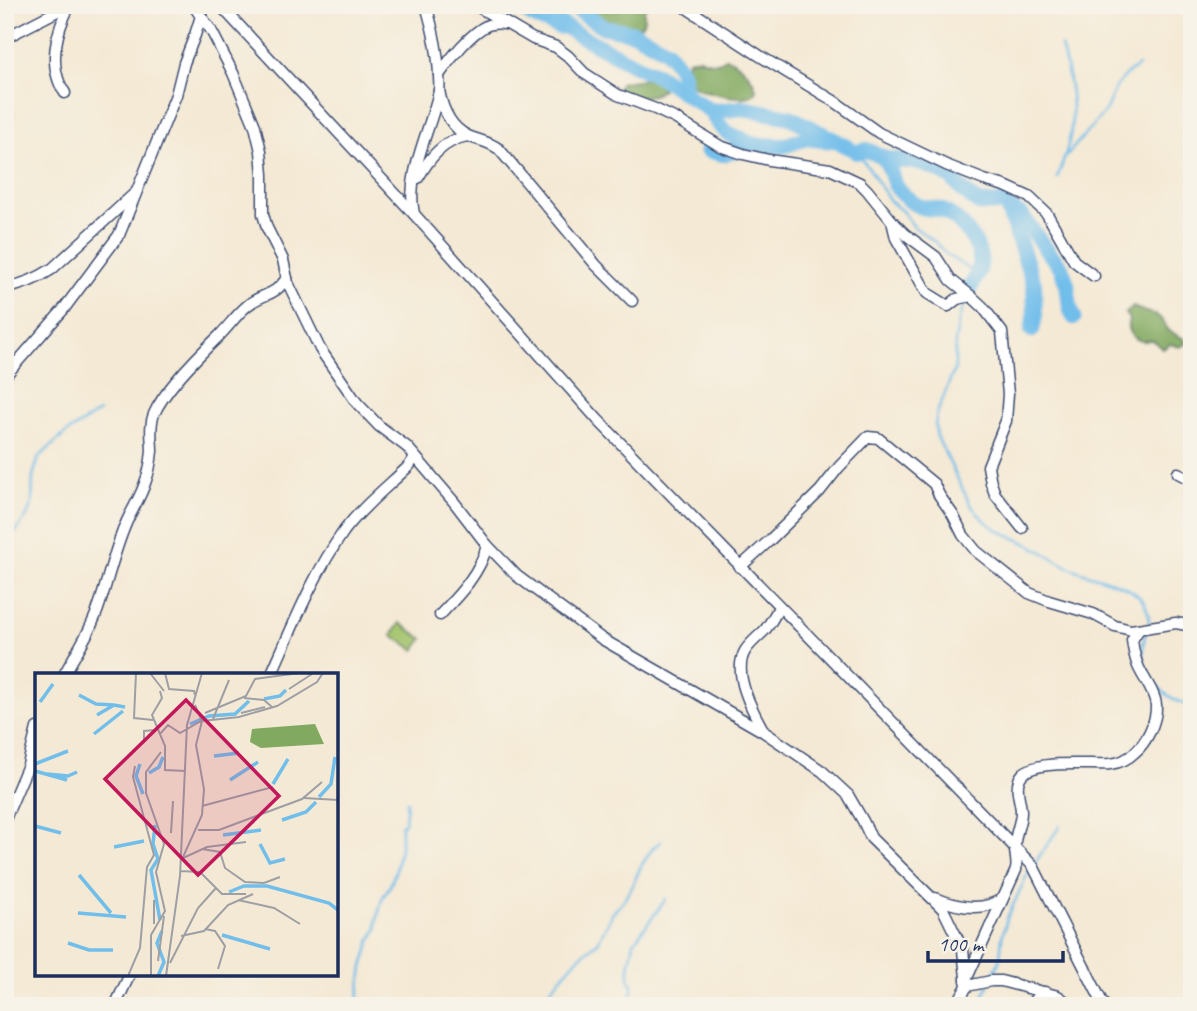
<svg xmlns="http://www.w3.org/2000/svg" width="1197" height="1011" viewBox="0 0 1197 1011" font-family="Caveat,sans-serif">
  <rect width="100%" height="100%" fill="#f7f3e8"/>
  <filter id="ink" filterUnits="userSpaceOnUse"><feTurbulence type="fractalNoise" baseFrequency=".0143" numOctaves="2"/><feDisplacementMap in="SourceGraphic" scale="14" xChannelSelector="R" yChannelSelector="G"/><feConvolveMatrix kernelMatrix="1 2 1 2 8 2 1 2 1" color-interpolation-filters="sRGB"/></filter>
  <filter id="wash" filterUnits="userSpaceOnUse"><feTurbulence type="fractalNoise" baseFrequency=".00686" numOctaves="4" result="noise"/><feDisplacementMap in="SourceGraphic" scale="28" xChannelSelector="R" yChannelSelector="G"/><feGaussianBlur stdDeviation="1.57" result="paint"/><feColorMatrix in="noise" values="0 0 0 0 0 0 0 0 0 0 0 0 0 0 0 0 0 1.4 0 .05"/><feComposite in="paint" operator="in"/></filter>
  <g filter="url(#wash)">
    <rect width="100%" height="100%" fill="#f4e9d4"/>
    <!-- green -->
    <polygon fill="#a2c36b" stroke="#5e7964" stroke-width="2" points="400,623 423,639 415,650 392,635"/>
    <!-- forest -->
    <g fill="#81a95f" stroke="#4e6c5e" stroke-width="2">
      <path d="M578,5H648L644,10C644,16 645,23 640,26C636,28 632,25 629,25C612,25 587,23 578,5Z"/>
      <path d="M699,58C709,62 717,65 726,58C739,61 756,79 756,92C751,96 751,96 745,97C733,98 697,92 689,82C684,76 685,67 688,60Z"/>
      <path d="M647,78L656,80L662,85V89C660,91 655,95 652,95C641,99 626,97 618,88L620,83C630,80 638,81 647,78Z"/>
      <path d="M1133,307C1146,314 1163,312 1167,330L1184,339L1186,342L1185,344L1180,347L1170,344L1163,349C1161,347 1157,343 1154,341C1146,338 1150,342 1142,341C1132,339 1125,330 1129,320L1126,313Z"/>
    </g>
    <g fill="none" stroke-linecap="round" stroke-linejoin="round">
      <!-- stream -->
      <g stroke="#71beeb" stroke-width="2.5">
        <polyline points="848,147 856,152 869,168 890,201 903,212 914,227 935,242 947,255 970,270 972,278 970,289"/>
        <polyline points="1067,155 1106,110 1116,86 1126,75 1138,66"/>
        <path d="M1057,178C1078,128 1075,97 1061,46"/>
        <path d="M966,301L960,315L955,342V368L937,413L935,426L937,437L970,504C994,536 1013,534 1043,552C1054,558 1064,566 1076,570C1093,577 1124,583 1137,595C1146,602 1149,613 1149,624"/>
        <polyline points="5,541 17,530 27,516 32,503 33,476 39,457 65,434 99,412"/>
        <path d="M1147,630C1133,667 1158,696 1192,707"/>
        <polyline points="1034,864 1060,826"/>
        <polyline points="993,977 1000,958 1002,937 1007,918 1030,869"/>
        <polyline points="357,1006 363,967 371,939 377,929 377,920 382,899 391,884 396,869 401,842 401,826 405,822 407,801"/>
        <polyline points="536,1006 578,958 598,942 612,914 623,901 632,887 641,866 653,848 661,841"/>
        <polyline points="632,1006 632,985 629,978 629,968 634,942 666,899"/>
        <polyline points="979,1006 988,986"/>
      </g>
      <!-- river -->
      <g stroke="#71beeb" stroke-width="16">
        <polyline points="520,5 532,16 559,27"/>
        <polyline points="543,5 550,17 577,34 638,67 658,75 709,110 718,111 742,108 790,117 848,147"/>
        <polyline points="570,5 604,27 635,33 666,50 677,64 683,76 683,85 687,95"/>
        <polyline points="709,110 721,127 729,134 756,145 783,146 807,138 828,141"/>
        <polyline points="707,150 723,154 744,149"/>
        <polyline points="856,152 867,150 887,159 919,162 942,172 952,178 964,192 977,202 982,204 1000,203 1005,205 1023,217 1044,247 1061,267 1067,284 1070,308 1074,317"/>
        <path d="M883,157C890,165 890,173 894,182C896,189 910,202 917,205C924,210 935,207 943,211C959,218 977,240 980,257C982,268 975,279 970,288"/>
        <polyline points="1007,207 1034,284 1035,315 1032,330"/>
      </g>
    </g>
  </g>
  <g filter="url(#ink)">
    <g fill="none" stroke-linecap="round" stroke-linejoin="round">
      <!-- minor casing -->
      <g stroke="#3c4b70" stroke-width="13">
        <g id="minor">
          <polyline points="193,5 211,30 233,73 255,126 261,151 263,175 263,214 267,228 283,260 288,283 320,349 357,403 379,426 407,447 454,502 487,545 517,576 602,639 764,732 822,771 848,795 863,821 871,838 943,909 963,950 967,986 991,981 1001,981 1058,996 1072,1006"/>
          <polyline points="220,5 414,214 598,420 1033,866 1104,1006"/>
          <polyline points="475,5 533,39 556,47 568,56 584,73 618,95 655,109 676,119 720,146 743,154 769,160 830,169 860,183 867,190 892,221 896,238 927,293 948,306 957,299 971,296 982,306 1002,332 1008,394 1006,421 988,466 991,483 995,494 1022,528"/>
          <polyline points="682,5 760,56 834,101 879,133 946,165 984,180 1005,186 1029,197 1047,214 1074,261 1094,276"/>
          <polyline points="5,38 69,5"/>
          <path d="M439,75C450,59 471,32 488,25C494,23 499,23 505,24"/>
          <path d="M439,90C442,108 450,127 468,136C480,141 488,141 499,149L596,265L632,301"/>
          <path d="M65,93C47,67 56,31 70,5"/>
          <path d="M418,178C430,157 443,141 467,136"/>
          <path d="M414,214C405,175 431,129 439,91C440,86 439,80 439,75C438,50 433,29 426,5"/>
          <polyline points="892,221 905,234 936,257 951,280 971,296"/>
          <path d="M5,288C23,285 37,279 52,269L134,194"/>
          <polyline points="5,376 63,310 119,235 176,95 184,63 195,35 201,16"/>
          <polyline points="1178,473 1192,480"/>
          <polyline points="740,567 770,540 820,491 839,467 868,437 878,438 934,484 939,495 953,515 963,535 976,551 1029,593 1049,601 1093,614 1115,626 1131,630 1176,623 1192,626"/>
          <path d="M440,615C459,595 481,572 487,545"/>
          <path d="M64,675C77,651 92,629 100,603C109,576 115,548 127,521C133,508 141,496 145,483C149,473 151,462 152,451C152,439 149,426 154,414C165,389 198,356 219,336C229,326 237,314 248,305C264,292 273,298 287,278"/>
          <path d="M271,675C293,626 313,575 344,531C362,507 387,487 409,466L415,457"/>
          <path d="M763,730C752,710 732,673 745,651C750,643 758,637 764,631C770,624 775,615 779,607"/>
          <polyline points="5,819 28,765 37,728"/>
          <path d="M935,898C957,907 983,913 1003,898"/>
          <path d="M966,980L1016,870C1018,860 1014,854 1015,844C1015,833 1021,823 1021,812C1021,802 1015,790 1019,780C1026,757 1090,766 1110,764C1119,763 1128,759 1134,753C1146,743 1157,722 1156,705C1155,692 1143,678 1138,666C1135,658 1133,649 1132,640L1139,629"/>
          <polyline points="115,1006 130,974"/>
          <polyline points="956,1006 967,986"/>
          <polyline points="1029,1006 1038,996 1045,992"/>
        </g>
      </g>
      <!-- minor -->
      <use href="#minor" stroke="#fff" stroke-width="10"/>
    </g>
  </g>
  <!-- overview -->
  <g transform="translate(35 673)">
    <rect width="303" height="303" fill="#f4e9d4"/>
    <path d="M280,51L289,71L226,75L215,69L217,56Z" fill="#81a95f"/>
    <path fill="none" stroke="#71beeb" stroke-width="3.5" d="M44,22L61,31L79,32M229,26L245,23L251,17M5,29L18,11M62,42L79,32L90,34M155,51L174,43L200,41L214,28M59,61L88,38M179,83L204,80M0,91L33,78M105,91L101,103L108,121M0,98L32,107M114,100L124,94L128,84M12,101L33,103L42,99M195,107L223,89M238,111L253,86M284,124L296,111L300,84M247,147L271,139L281,129M120,152L118,171L123,186L116,197L125,247M0,153L26,160M188,162L226,157M225,171L235,190L250,186M79,174L109,168M44,202L76,240M194,219L209,213H232L294,230L303,237M43,240L91,244M187,262L235,276M33,270L54,277H78M123,303L129,289L122,270L127,258"/>
    <path fill="none" stroke="#9d9fa5" stroke-width="2" d="M101,0L99,45L118,47M115,0L129,18M130,0L134,16L159,18L160,22M254,16L277,1M125,18L127,25L117,42L130,73V97L151,98M209,25L229,27L237,34M170,40L211,23L220,6L264,0M206,40L230,34M178,46L194,7M167,48L204,44L242,33L282,9L288,0M125,61L133,52L145,60L166,48M109,70V58L120,57M269,125L303,127M167,133L238,114M163,157H184L267,126L287,109M136,160L138,128M167,176L185,179L190,195L210,209L229,210L245,204M148,184L167,142L169,116L161,72L167,48L160,32M148,185L172,174L211,169M145,198L165,199L187,221H211M203,227L239,235L265,251M119,251V227M170,256L180,258L190,273L183,296M146,263L169,258L193,232L218,221M123,288L129,243M135,290L163,235L181,215M93,303L105,275L112,194L119,182L98,104L100,93M116,303V262L130,238L121,199L129,171L111,120V99L126,79M131,303L145,203L152,52L167,0"/>
    <path fill="#c2185b" fill-opacity="0.15" stroke="#c2185b" stroke-width="3.5" d="M151,27L244,123L163,202L70,106Z"/>
    <rect width="303" height="303" fill="none" stroke="#1b2f5e" stroke-width="3.5"/>
  </g>
  <!-- margin -->
  <rect width="1197" height="1011" fill="none" stroke="#f7f3e8" stroke-width="28"/>
  <!-- scale -->
  <path d="M928 951v10h135v-10" fill="none" stroke="#1b2f5e" stroke-width="3.5"/>
  <text x="938" y="951" font-size="21" fill="#1b2f5e" stroke="#f7f3e8" stroke-width="5" paint-order="stroke">100 m</text>
</svg>
